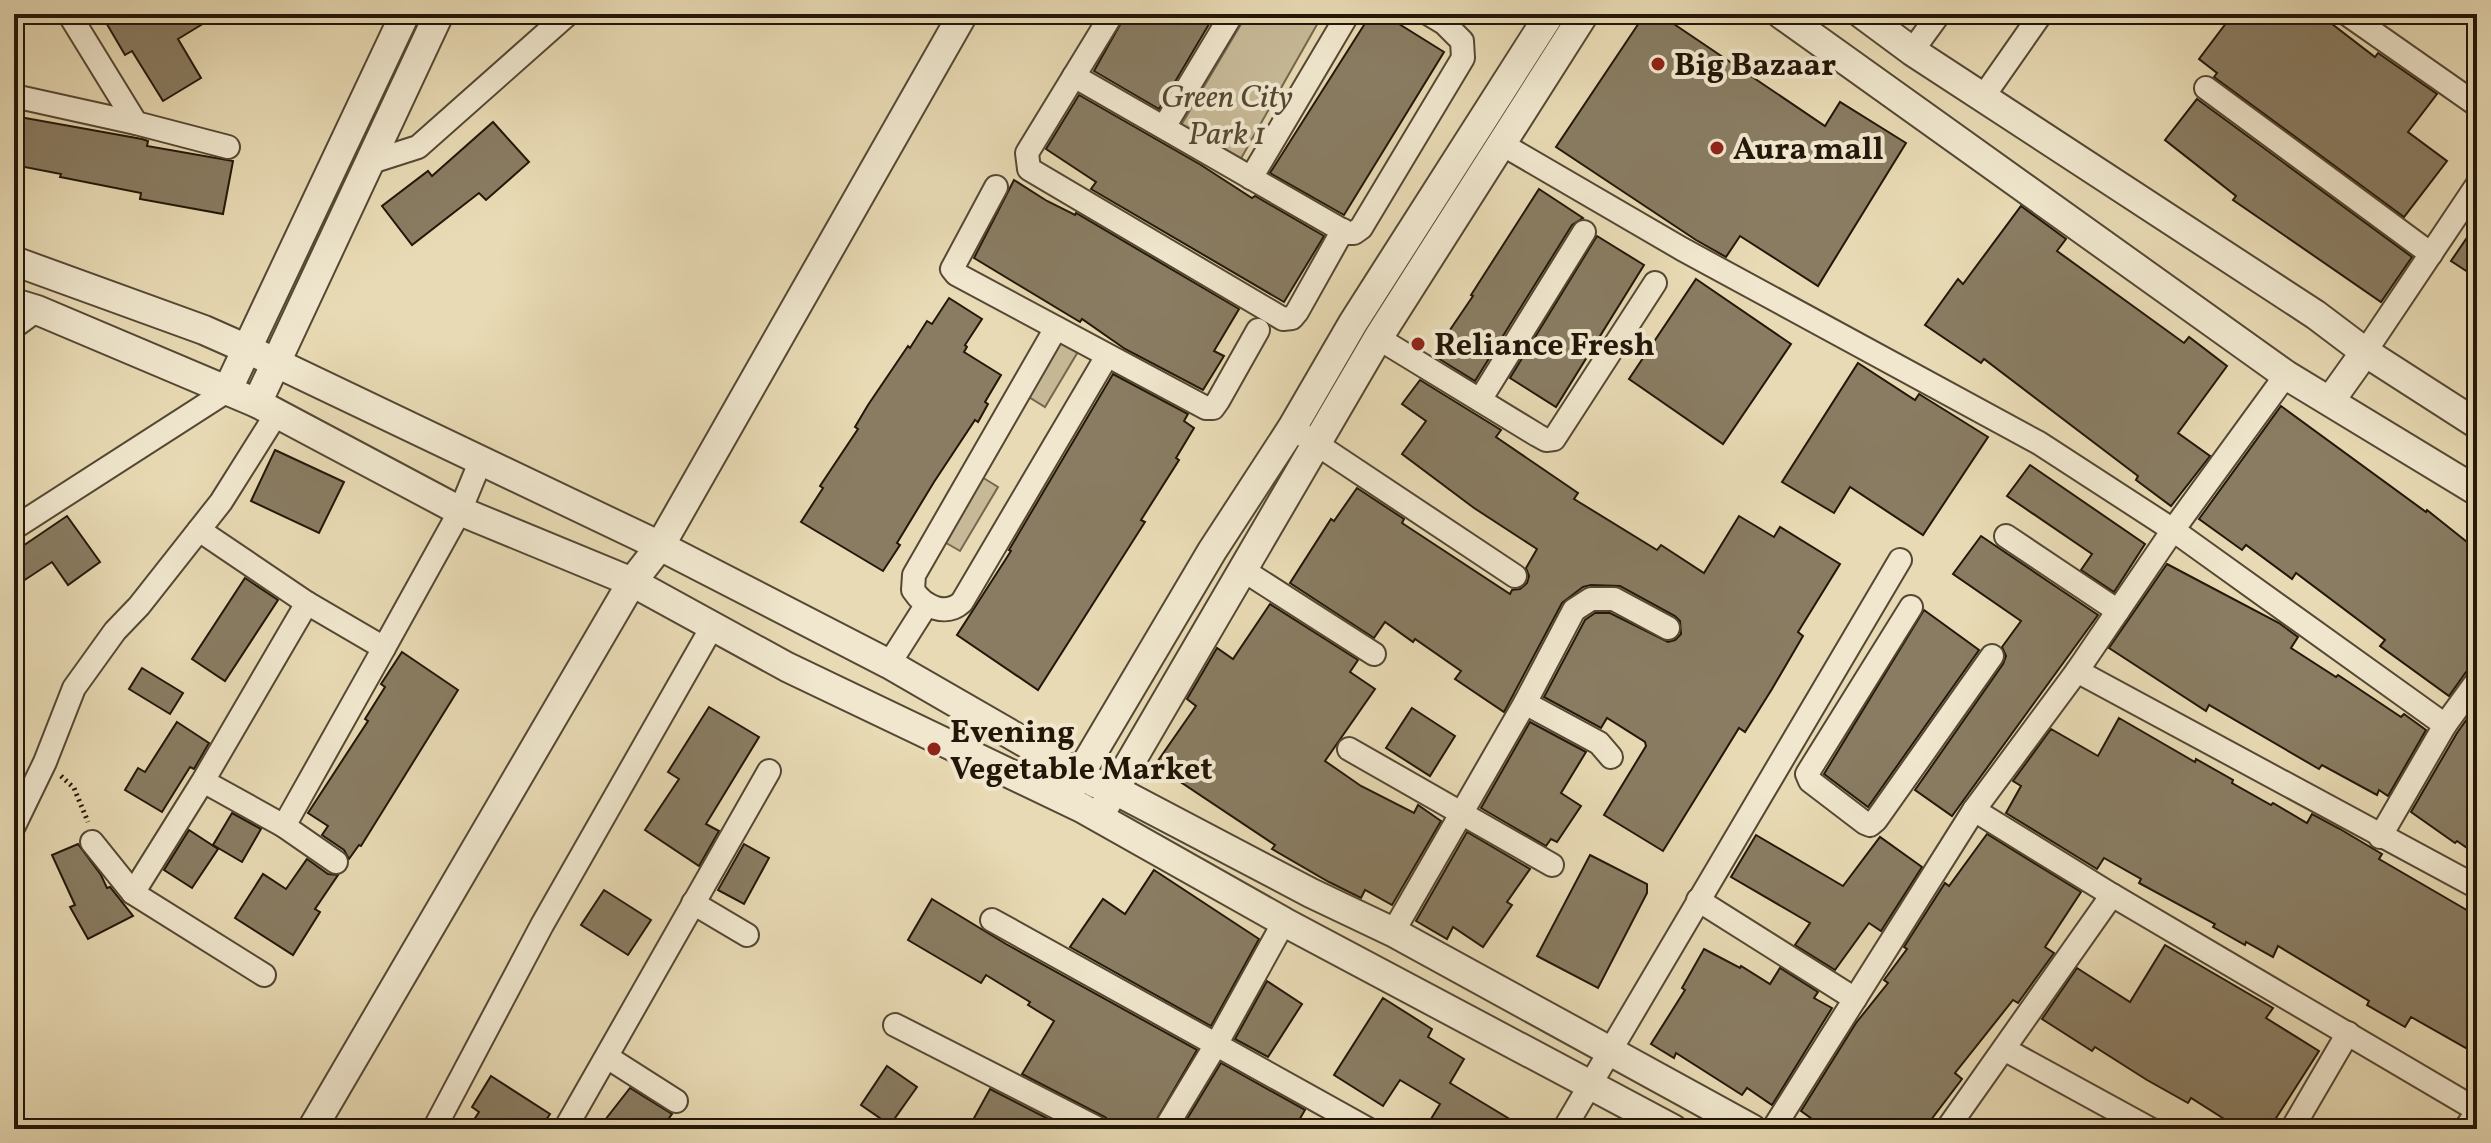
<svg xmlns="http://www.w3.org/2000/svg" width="2491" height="1143" viewBox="0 0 2491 1143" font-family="Vollkorn,serif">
  <rect width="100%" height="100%" fill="#e8dab4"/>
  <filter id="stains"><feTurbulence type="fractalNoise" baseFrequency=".0025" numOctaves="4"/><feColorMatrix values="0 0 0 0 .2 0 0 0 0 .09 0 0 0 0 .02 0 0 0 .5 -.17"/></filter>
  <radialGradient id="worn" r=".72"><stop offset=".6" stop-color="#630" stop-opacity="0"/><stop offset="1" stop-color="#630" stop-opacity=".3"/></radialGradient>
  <!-- green -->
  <g fill="#c7b997" stroke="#756850" stroke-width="2">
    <polygon points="1247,14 1323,14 1235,169 1177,132"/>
    <polygon points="1052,333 1079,350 1045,407 1016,389"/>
    <polygon points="969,469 998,487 960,551 929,533"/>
  </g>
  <!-- building -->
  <g fill="#897c62" stroke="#231709" stroke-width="2">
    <polygon points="101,14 219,14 178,39 201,78 163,101 132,51 125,55"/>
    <polygon points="1126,14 1215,14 1159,109 1094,71"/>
    <polygon points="1371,14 1383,14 1444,52 1344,215 1270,173"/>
    <polygon points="1645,14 1659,14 1825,126 1840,102 1906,143 1818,286 1740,236 1726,257 1696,240 1556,147"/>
    <polygon points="2233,14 2319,14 2375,57 2378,53 2437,94 2408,132 2447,161 2404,217 2214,77 2217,73 2199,59"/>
    <polygon points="1079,95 1201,165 1252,198 1255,196 1324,236 1284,302 1091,189 1096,182 1046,149"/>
    <polygon points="2197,99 2412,257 2381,302 2233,200 2236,196 2165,140"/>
    <polygon points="14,116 142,139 148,141 147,146 233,161 223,214 140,199 141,193 60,177 61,174 14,165"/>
    <polygon points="493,122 529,162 486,200 479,193 412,245 382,206 428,171 432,176"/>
    <polygon points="1014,180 1047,201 1075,215 1076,213 1239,309 1214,351 1224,356 1203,390 1125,349 1082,319 1080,322 974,258"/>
    <polygon points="1539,189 1583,218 1572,225 1475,381 1433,355 1473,296 1471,295"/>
    <polygon points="2021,206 2066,239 2057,251 2184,343 2189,337 2227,366 2178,433 2210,456 2171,506 2136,480 2138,476 1984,359 1981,363 1925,325 1958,279 1963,284"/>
    <polygon points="2477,223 2477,278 2451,261"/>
    <polygon points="1597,236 1644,265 1556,407 1510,378"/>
    <polygon points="1696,279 1791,344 1723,444 1629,379"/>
    <polygon points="949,298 982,319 965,345 967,347 964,352 1001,375 985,402 988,404 978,422 975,420 934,482 897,543 900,545 883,571 801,522 823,488 820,486 858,429 855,427 868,405 908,346 910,348 927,321 932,324"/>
    <polygon points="1858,363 1915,400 1919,394 1988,437 1923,535 1850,487 1834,513 1782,482"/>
    <polygon points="1113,374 1188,414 1184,421 1194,428 1176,458 1179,460 1141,520 1145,522 1038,690 957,635 1011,551 1009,550"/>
    <polygon points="1420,380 1501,430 1496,437 1578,493 1574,499 1657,550 1661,545 1704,573 1739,516 1774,537 1780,527 1840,564 1798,632 1803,636 1772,689 1745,732 1739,728 1663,851 1604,815 1646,746 1645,742 1607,718 1601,728 1544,697 1585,620 1595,613 1610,613 1668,642 1675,640 1681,634 1680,621 1675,616 1620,586 1591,585 1583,587 1562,603 1504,712 1455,679 1461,671 1415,639 1413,642 1385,622 1374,638 1290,583 1331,519 1334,521 1357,488 1404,519 1402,523 1510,594 1512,590 1520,589 1527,583 1529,576 1526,568 1537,549 1474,508 1402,454 1426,421 1402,404"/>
    <polygon points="2281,406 2426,512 2427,510 2477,550 2477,667 2466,672 2449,696 2380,646 2385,640 2296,573 2292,579 2246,545 2242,550 2199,519"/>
    <polygon points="275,450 344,482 319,533 251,501"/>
    <polygon points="2030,465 2145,544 2114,592 2081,570 2092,554 2007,496"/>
    <polygon points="67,516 100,562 68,585 52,562 14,587 14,552"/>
    <polygon points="1981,536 2098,615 1952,816 1915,790 2003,664 2006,656 2002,647 2021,621 1953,574"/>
    <polygon points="2167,564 2279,623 2298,637 2291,648 2336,677 2338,675 2401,717 2404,714 2426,730 2388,796 2379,790 2377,795 2322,765 2319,769 2209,705 2206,711 2109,648"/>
    <polygon points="245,578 278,600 225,681 192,659"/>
    <polygon points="1270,604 1358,660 1350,672 1375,689 1325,761 1361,786 1414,813 1418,805 1441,821 1392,905 1365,890 1361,898 1329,882 1272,849 1275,845 1155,765 1196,706 1187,699 1217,648 1233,659"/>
    <polygon points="1924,610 1979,650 1868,807 1824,774"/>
    <polygon points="402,652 458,690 361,846 359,845 349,859 344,850 322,835 328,826 308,813 368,721 365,719 385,687 381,684"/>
    <polygon points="142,668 183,693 170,714 129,689"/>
    <polygon points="2477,705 2477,855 2457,841 2455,843 2411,812 2457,733"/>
    <polygon points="709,707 759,737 706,824 719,831 699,866 645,830 679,779 668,772"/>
    <polygon points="1412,708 1455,736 1430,776 1386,748"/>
    <polygon points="2119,718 2195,762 2196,759 2233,780 2232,783 2271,805 2273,803 2307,823 2312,814 2340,829 2382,854 2379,859 2477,916 2477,1027 2466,1048 2411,1017 2405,1027 2367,1005 2369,1001 2278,946 2273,957 2246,942 2245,945 2213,927 2215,924 2139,883 2141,879 2104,858 2097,869 2006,813 2021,786 2013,781 2051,729 2098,756"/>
    <polygon points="177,722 209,743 194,769 190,767 162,812 125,790 138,768 145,772"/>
    <polygon points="1530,722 1586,752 1561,793 1581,806 1557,842 1551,839 1546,846 1481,808"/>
    <polygon points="232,813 261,829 242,862 213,845"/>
    <polygon points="189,830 218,849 192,888 164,870"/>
    <polygon points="1467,832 1530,869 1507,902 1512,905 1483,947 1453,927 1447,939 1416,921"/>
    <polygon points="1987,834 2081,892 2045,947 2054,953 2018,1003 2013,1000 1955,1073 1962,1079 1924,1129 1826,1129 1801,1111 1856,1023 1888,983 1884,980 1907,949 1904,947 1945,883 1949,886"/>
    <polygon points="1756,835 1843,886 1880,837 1922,867 1881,931 1869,923 1835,970 1795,945 1810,923 1731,877"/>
    <polygon points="78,844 101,875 107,888 110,887 133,916 88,939 70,907 75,905 52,855"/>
    <polygon points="744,844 769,858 744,904 718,890"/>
    <polygon points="1590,855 1647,884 1647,893 1598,988 1537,956"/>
    <polygon points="307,859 328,874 338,875 315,909 320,912 293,955 235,918 263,874 286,889"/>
    <polygon points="1154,870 1259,939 1211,1026 1070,947 1103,899 1125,914"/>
    <polygon points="604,890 651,920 628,955 581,925"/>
    <polygon points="932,899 1006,944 1197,1050 1151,1129 1113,1129 1111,1122 1105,1117 1022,1074 1054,1021 1028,1005 1030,1002 986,975 981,983 908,940"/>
    <polygon points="2165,945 2273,1008 2266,1018 2319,1051 2269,1129 2240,1129 2191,1098 2188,1103 2147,1080 2095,1047 2092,1051 2042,1019 2077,968 2130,1002"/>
    <polygon points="1704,949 1740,968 1741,966 1770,984 1780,968 1818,992 1814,998 1832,1008 1772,1105 1747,1088 1742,1095 1676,1053 1674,1058 1651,1044 1685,990 1682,988"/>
    <polygon points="1267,981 1302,1004 1268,1057 1235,1039"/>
    <polygon points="1383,998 1432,1029 1428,1037 1464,1059 1450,1083 1526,1129 1425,1129 1440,1104 1400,1080 1383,1106 1334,1075"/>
    <polygon points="1221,1063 1305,1110 1294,1129 1181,1129"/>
    <polygon points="887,1066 917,1087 890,1125 861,1105"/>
    <polygon points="491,1076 550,1114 540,1129 468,1129 479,1112 472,1107"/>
    <polygon points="630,1088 672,1114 661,1129 598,1129"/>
    <polygon points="990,1089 1068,1129 968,1129"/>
  </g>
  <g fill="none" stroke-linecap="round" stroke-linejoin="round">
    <!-- minor casing -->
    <g stroke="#544834" stroke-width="26">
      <g id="minor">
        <polyline points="69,14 136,123 228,147"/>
        <polyline points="1112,14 1027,153 1029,169 1283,319 1292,318 1297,312 1343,230"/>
        <polyline points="2347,14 2477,105"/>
        <polyline points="1912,51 1939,14"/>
        <polyline points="1074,76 1347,233 1354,233 1361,228 1463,58 1462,41 1444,23 1429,14"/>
        <polyline points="2206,88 2431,254"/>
        <polyline points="14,96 136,123"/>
        <polyline points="1983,97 2041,14"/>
        <polyline points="1164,127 1232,14"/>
        <polyline points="1500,143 1682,249 2039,443 2173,530 2445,725"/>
        <polyline points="368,163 418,147 568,14"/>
        <polyline points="1251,178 1348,14"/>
        <polyline points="996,187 952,269 956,274 1206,408 1213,408 1218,401 1258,330"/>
        <polyline points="14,327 37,310"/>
        <path d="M1056,328L914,575L913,590C924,607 946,617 962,602L1107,356"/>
        <polyline points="1378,338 1537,435 1546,440 1554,439 1655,283"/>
        <polyline points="2365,352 2477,185"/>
        <polyline points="1480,400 1584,232"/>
        <polyline points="1303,435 1515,576"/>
        <polyline points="14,528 227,391"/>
        <polyline points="199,530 307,603"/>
        <polyline points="2006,536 2118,611"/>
        <polyline points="1243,570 1374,654"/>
        <polyline points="1911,607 1807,774 1810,781 1865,823 1870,825 1876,820 1992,656"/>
        <polyline points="384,648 460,511 481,460"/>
        <polyline points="889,664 927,604"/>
        <polyline points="2077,671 2477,887"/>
        <polyline points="1525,703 1599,743 1611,757"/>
        <polyline points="1349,749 1552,865"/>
        <polyline points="1974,810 2112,895"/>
        <polyline points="14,826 45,762 74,688 115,631 139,606 221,502 277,413"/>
        <polyline points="284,826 336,862"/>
        <polyline points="2380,837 2445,725 2477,681"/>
        <polyline points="92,842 133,893 264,975"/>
        <polyline points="133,893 203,781 307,603 384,648 284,826 203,781"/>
        <polyline points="1698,900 1855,999"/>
        <polyline points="693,903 747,935"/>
        <polyline points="992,920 1368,1129"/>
        <polyline points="1393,932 1525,703 1574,610 1591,599 1614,599 1668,628"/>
        <polyline points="895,1025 1099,1129"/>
        <polyline points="2004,1049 2150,1129"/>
        <polyline points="607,1057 676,1101"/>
        <polyline points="434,1129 542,925 712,627"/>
        <polyline points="565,1129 769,771"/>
        <polyline points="1165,1129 1217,1043 1284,922"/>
        <polyline points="1564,1129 1900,560"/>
        <polyline points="1773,1129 1974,810 2077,671 2173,530 2286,375"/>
        <polyline points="1947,1129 2112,895 2477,1110"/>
        <polyline points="2292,1129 2348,1033"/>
        <polyline points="2465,1129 2477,1112"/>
      </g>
    </g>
    <!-- tertiary casing -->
    <g stroke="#544834" stroke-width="32">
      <g id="tertiary">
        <polyline points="1781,14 2286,375 2477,491"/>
        <polyline points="1862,14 1912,51 2316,315 2365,352 2477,424"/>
        <polyline points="14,261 204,330 247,349 660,546 889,664 1095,783 1115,790 1311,893 1393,932 1752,1129"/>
        <polyline points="14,303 37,310 257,403 460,511 632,582 787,667 1082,808 1284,922 1673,1129"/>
        <polyline points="227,391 405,14"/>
        <polyline points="2330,401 2365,352"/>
        <polyline points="257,403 439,14"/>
        <polyline points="1071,789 1212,551 1292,428 1353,323 1550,14"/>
        <polyline points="1106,804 1378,338 1584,14"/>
        <polyline points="312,1129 632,582 660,546 963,14"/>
      </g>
    </g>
    <!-- path -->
    <polyline stroke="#231709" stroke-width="5" stroke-dasharray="2 4" stroke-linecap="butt" points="61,776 74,788 88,822"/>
    <!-- minor -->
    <use href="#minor" stroke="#f0e7ce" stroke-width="22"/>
    <!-- tertiary -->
    <use href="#tertiary" stroke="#f0e7ce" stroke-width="28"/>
  </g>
  <!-- markers -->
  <g fill="#8f2418" stroke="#f0e7ce" stroke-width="3">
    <circle cx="1658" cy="64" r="8"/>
    <circle cx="1717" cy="148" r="8"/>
    <circle cx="1418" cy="344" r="8"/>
    <circle cx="934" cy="749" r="8"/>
  </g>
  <g text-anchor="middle" stroke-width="8" stroke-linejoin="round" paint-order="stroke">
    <!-- poi labels -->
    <g font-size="32" font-weight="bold" fill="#231709" stroke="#f0e7ce" text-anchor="start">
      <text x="1674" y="75">Big Bazaar</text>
      <text x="1733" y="159">Aura mall</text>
      <text x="1434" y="355">Reliance Fresh</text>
      <text x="950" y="742">Evening<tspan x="950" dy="37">Vegetable Market</tspan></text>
    </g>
    <!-- park labels -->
    <g font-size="32" font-style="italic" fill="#544834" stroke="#f0e7ce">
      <text x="1227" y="107">Green City<tspan x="1227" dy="37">Park 1</tspan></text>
    </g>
  </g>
  <!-- margin -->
  <rect width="2491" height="1143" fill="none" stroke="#e8dab4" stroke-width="48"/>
  <rect x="16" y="16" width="2459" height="1111" fill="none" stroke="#231709" stroke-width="4"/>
  <rect x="24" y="24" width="2443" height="1095" fill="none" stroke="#231709" stroke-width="2"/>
  <rect width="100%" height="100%" filter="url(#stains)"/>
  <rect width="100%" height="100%" fill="url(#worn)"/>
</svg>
